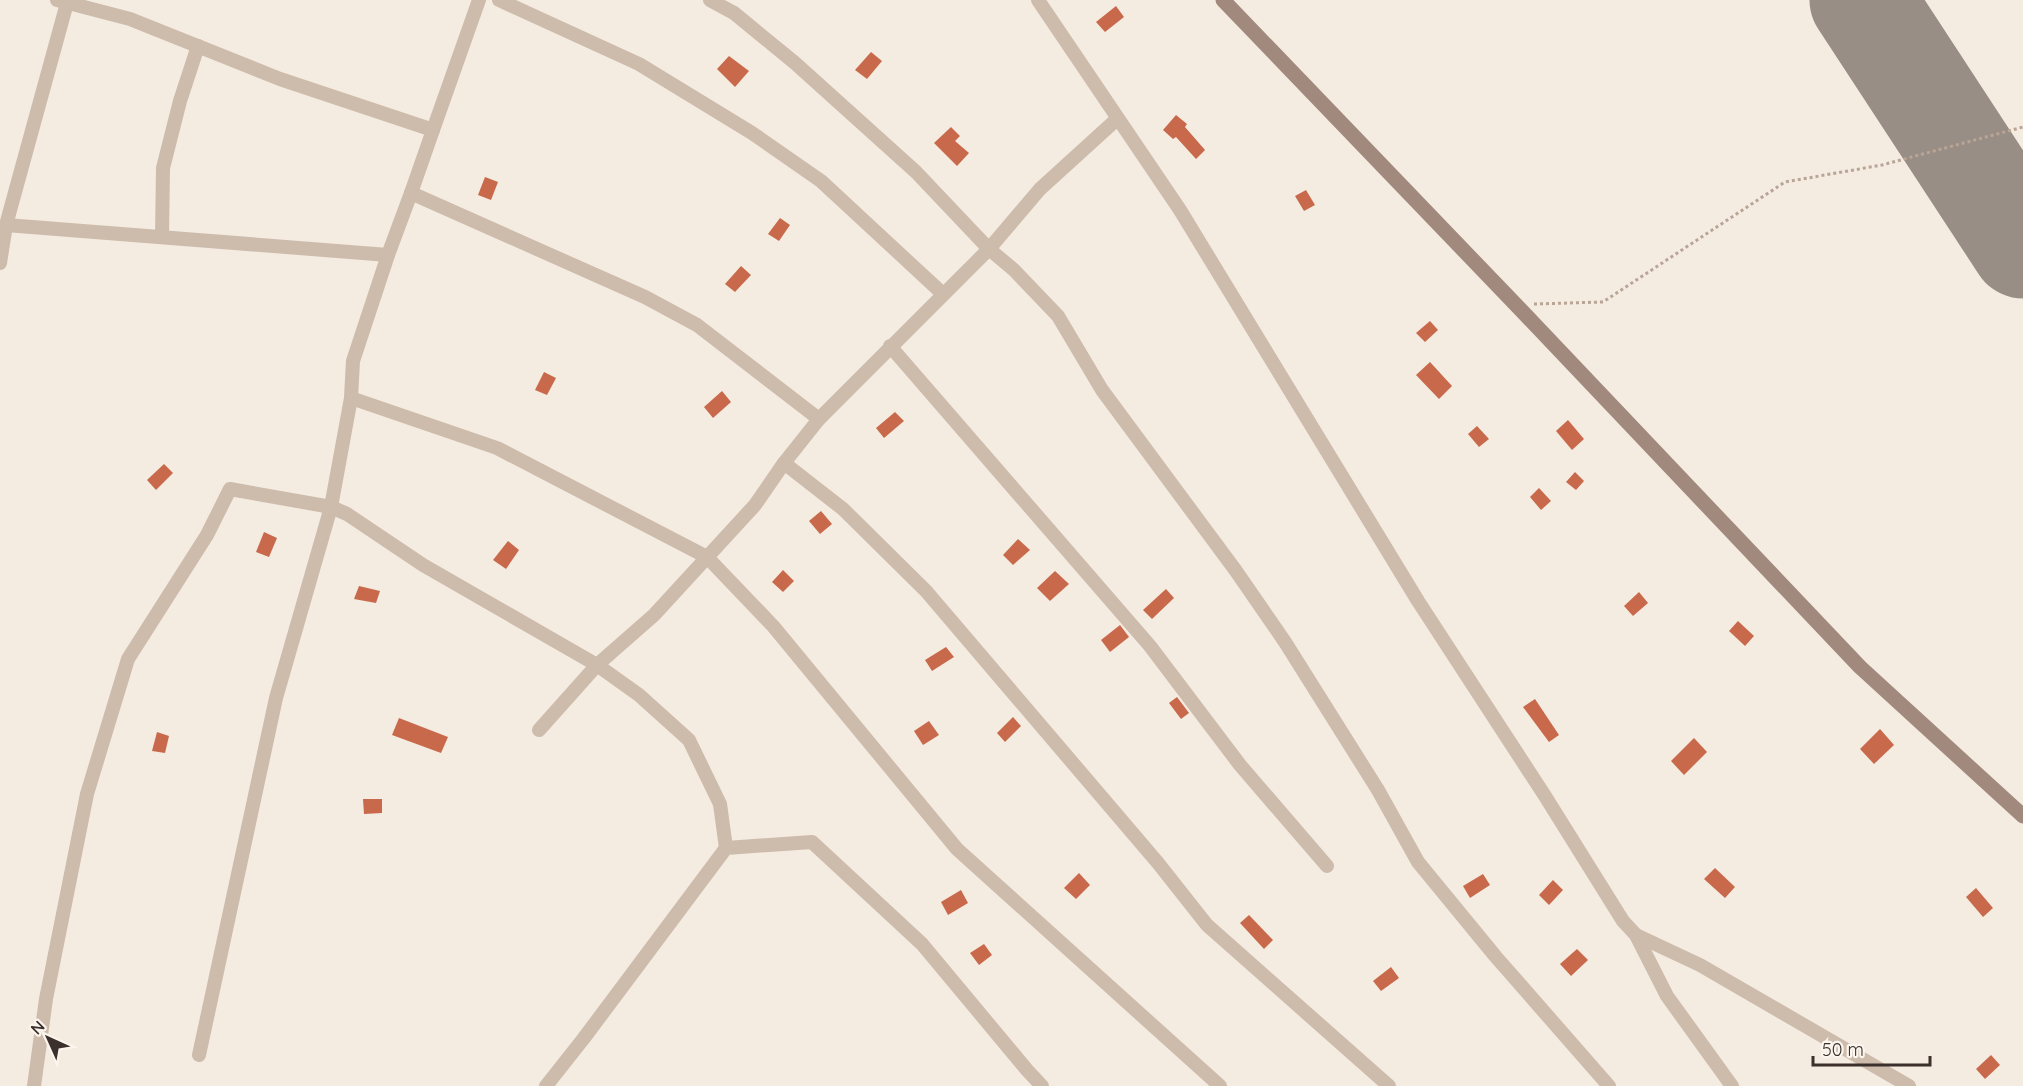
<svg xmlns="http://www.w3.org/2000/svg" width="2023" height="1086" viewBox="0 0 2023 1086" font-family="Quicksand,sans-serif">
  <rect width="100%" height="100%" fill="#f4ebe1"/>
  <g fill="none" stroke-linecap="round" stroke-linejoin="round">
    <!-- runway -->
    <polyline stroke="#988e86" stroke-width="105" points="1862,0 2023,246"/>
  </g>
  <!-- building -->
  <g fill="#c8694b">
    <polygon points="1116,6 1124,17 1105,32 1096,22"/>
    <polygon points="871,52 882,61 867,79 855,70"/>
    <polygon points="729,56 749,71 735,87 717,69"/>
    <polygon points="1176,115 1187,124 1185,127 1205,150 1196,159 1176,137 1173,139 1163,130"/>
    <polygon points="951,127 960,136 955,141 969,153 957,166 934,143"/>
    <polygon points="485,177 498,182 491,200 478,195"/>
    <polygon points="1306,190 1315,205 1304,211 1295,196"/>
    <polygon points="780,218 790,225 779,241 768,234"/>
    <polygon points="741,266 751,275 735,292 725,284"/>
    <polygon points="1430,321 1438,330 1425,342 1416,333"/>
    <polygon points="1430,362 1452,386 1439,399 1416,375"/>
    <polygon points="544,372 556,378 547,395 535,390"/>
    <polygon points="722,391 731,402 713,418 704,407"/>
    <polygon points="895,412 904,421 884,438 876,428"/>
    <polygon points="1568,420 1584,439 1572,450 1556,431"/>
    <polygon points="1477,426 1489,439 1479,447 1468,434"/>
    <polygon points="164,464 173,473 156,490 147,480"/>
    <polygon points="1575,472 1584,481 1576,490 1566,482"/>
    <polygon points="1539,488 1551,501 1541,510 1530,497"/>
    <polygon points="821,511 832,524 820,534 809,521"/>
    <polygon points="264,532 277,538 269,557 256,552"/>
    <polygon points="1018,539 1030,550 1013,565 1003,555"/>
    <polygon points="508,541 519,550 506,569 493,560"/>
    <polygon points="783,570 794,581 783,592 772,582"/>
    <polygon points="1055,571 1069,584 1050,601 1037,588"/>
    <polygon points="359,586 380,591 376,603 354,599"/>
    <polygon points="1166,589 1174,598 1152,619 1143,610"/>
    <polygon points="1639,592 1648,603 1633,616 1624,606"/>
    <polygon points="1738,621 1754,636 1745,646 1729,631"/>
    <polygon points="1120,625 1129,637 1110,652 1101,640"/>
    <polygon points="946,647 954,657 932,671 925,660"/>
    <polygon points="1177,697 1189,713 1181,719 1169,703"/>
    <polygon points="1535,699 1559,735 1549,742 1523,707"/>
    <polygon points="1013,717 1021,726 1005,742 997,733"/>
    <polygon points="399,718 448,737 441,753 392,735"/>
    <polygon points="929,721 939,735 923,745 914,731"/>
    <polygon points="1880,729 1894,745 1874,764 1860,749"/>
    <polygon points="157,732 169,736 165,753 152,751"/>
    <polygon points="1694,738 1707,752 1684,775 1671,761"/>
    <polygon points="363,799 382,799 382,813 364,814"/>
    <polygon points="1715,868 1735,887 1725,898 1704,879"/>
    <polygon points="1079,873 1090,885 1076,899 1064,888"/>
    <polygon points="1483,874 1490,885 1470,898 1463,886"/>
    <polygon points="1553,880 1563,890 1549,905 1539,895"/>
    <polygon points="1976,888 1993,908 1983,917 1966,897"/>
    <polygon points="961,890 968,903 948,915 941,902"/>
    <polygon points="1249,915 1273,940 1264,949 1240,923"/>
    <polygon points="984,944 992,955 979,965 970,953"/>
    <polygon points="1577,949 1588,960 1571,976 1560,964"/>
    <polygon points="1391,967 1399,978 1381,991 1373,981"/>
    <polygon points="1991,1055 2000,1065 1985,1079 1976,1069"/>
  </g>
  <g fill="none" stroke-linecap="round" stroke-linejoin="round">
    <!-- path -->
    <polyline stroke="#b9a596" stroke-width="3" stroke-dasharray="3 3" stroke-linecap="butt" points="1534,304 1603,302 1785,182 1882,165 2023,127"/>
    <!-- minor -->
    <g stroke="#cdbbac" stroke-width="14">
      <polyline points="57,0 130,19 280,79 433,130 479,0"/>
      <polyline points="499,0 639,64 752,133 821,181 943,294"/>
      <polyline points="710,0 734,13 795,63 916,172 989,249 1040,189 1117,119"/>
      <polyline points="1038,0 1180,210 1418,601 1545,796 1623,921 1636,935 1667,996 1732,1086"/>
      <polyline points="433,130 411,193 645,297 697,325 819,419 989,249 1014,270 1058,316 1102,390 1236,571 1285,642 1378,790 1418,862 1496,957 1609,1086"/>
      <polyline points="6,225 388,255"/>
      <polyline points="162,237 163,168 180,101 198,46"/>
      <polyline points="0,263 6,225 67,3"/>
      <polyline points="890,346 1150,646 1240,765 1327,866"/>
      <polyline points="351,398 497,448 707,557 773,626 957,849 1220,1086"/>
      <polyline points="784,463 843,509 926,591 1158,863 1207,925 1389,1086"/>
      <polyline points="539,730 597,665 654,615 755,505 784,463 819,419"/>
      <polyline points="1636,935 1700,965 1909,1086"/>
      <polyline points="199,1055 276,698 331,507 351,398 353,361 388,255 411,193"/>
      <polyline points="34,1086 46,999 87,794 128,659 207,535 230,489 331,507 347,514 423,565 597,665 639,695 689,740 720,804 726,848"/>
      <polyline points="546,1086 584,1038 726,848 812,842 922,944 1027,1070 1042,1086"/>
    </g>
    <!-- secondary -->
    <polyline stroke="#a18a7d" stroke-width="15" points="1223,0 1520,309 1860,667 2023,816"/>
  </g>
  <!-- north arrow -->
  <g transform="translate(48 1038) rotate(315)" stroke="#fbf5ee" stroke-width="4.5" paint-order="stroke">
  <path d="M0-4.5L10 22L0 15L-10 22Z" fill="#3b302b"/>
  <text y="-9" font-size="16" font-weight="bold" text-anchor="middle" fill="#3b302b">N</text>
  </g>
  <!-- scale -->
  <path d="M1813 1056v9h117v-9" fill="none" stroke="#3b302b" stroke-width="3"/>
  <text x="1822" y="1056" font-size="18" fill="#3b302b" stroke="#fbf5ee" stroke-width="4.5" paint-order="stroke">50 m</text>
</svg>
